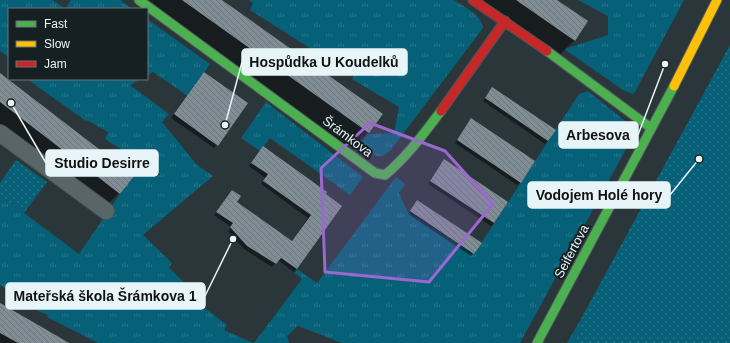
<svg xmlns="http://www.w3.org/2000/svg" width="730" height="343" viewBox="0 0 730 343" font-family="Arial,sans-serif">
  <defs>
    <pattern id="grass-tufts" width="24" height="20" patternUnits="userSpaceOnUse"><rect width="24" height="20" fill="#066077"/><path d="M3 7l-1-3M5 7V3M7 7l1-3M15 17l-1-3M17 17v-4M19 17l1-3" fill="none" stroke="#2a778b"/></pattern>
    <pattern id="park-dots" width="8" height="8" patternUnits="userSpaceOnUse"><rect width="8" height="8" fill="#066077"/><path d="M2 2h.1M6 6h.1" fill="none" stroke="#2a778b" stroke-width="1.8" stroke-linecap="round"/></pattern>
    <pattern id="building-back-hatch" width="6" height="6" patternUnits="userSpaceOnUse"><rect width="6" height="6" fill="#808d95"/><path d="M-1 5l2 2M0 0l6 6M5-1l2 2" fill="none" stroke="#6b767b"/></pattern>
  </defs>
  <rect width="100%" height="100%" fill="#2b363b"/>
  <!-- grass -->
  <g fill="url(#grass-tufts)">
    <polygon points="0,0 53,0 65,9 71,0 120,0 132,9 9,9 9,57 0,51"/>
    <path d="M249,0H454C464,7 481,14 483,28L390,151L383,156H376L360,144L368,134L394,133L399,107L352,79L355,73L332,58L330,61L250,10L253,3Z"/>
    <polygon points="578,0 684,0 636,90 633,94 623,90 564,49 608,35 608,16"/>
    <polygon points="147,19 210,64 188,96 153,72 147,76"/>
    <polygon points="27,79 140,79 130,85 169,114 162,122 197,165 213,176 143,235 172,263 169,268 199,296 195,301 227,325 224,330 253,343 98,343 47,317 48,315 26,306 28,300 0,285 0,195 79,254 133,175 161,175 105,139 108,132 87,120 86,121"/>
    <polygon points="588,91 629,124 631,140 520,343 342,343 298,326 287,336 289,343 254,343 302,279 295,273 297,269 317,283 396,177 405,184 399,193 407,211 474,254 579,94"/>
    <polygon points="266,102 363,177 350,195 270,138 260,151 241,138"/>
    <polygon points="582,317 575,343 567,343"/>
  </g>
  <!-- park -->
  <g fill="url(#park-dots)">
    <polygon points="730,45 730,343 575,343 582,317"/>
    <polygon points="16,160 47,182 24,213 0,195 0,183"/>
  </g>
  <!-- shadow -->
  <g fill="#0007">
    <polygon points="141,0 220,0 368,132 351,150"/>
    <polygon points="474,0 555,0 575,40 557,57"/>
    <polygon points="0,75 119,193 102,210 0,132"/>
    <polygon points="201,76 217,145 214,148 171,118"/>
    <polygon points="492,88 554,131 545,144 483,101"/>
    <polygon points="468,123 521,182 517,185 455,143"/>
    <polygon points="261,151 341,206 294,272 278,260 272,267 244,249 228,231 231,227 214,215 229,194 236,202 291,242 308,218 261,184 265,178 249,166"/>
    <polygon points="441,163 494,223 491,226 428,184"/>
    <polygon points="415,204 474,253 471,256 408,214"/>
    <polygon points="0,304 67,343 0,343"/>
  </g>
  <!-- building -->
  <g fill="url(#building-back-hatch)">
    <polygon points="182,0 222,0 383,114 369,133"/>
    <polygon points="516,0 557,0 588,21 575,41"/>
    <polygon points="204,72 248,103 218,146 174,114"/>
    <polygon points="0,73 134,176 120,194 0,102"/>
    <polygon points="492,87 556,130 548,141 485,98"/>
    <polygon points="471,118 535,161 521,183 457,140"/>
    <polygon points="263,146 327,192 326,194 342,206 297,269 281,258 276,264 247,246 230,227 233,223 216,212 232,190 241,196 237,202 292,241 311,215 263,181 268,174 251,163"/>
    <polygon points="444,159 508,202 494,223 430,181"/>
    <polygon points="417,200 482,243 474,254 410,211"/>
    <polygon points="0,303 40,326 69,343 18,343 0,333"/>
  </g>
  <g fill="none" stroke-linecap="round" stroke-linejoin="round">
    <!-- street casing -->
    <g stroke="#4b5458" stroke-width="18">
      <polyline id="street" points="0,133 106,211"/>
    </g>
    <!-- fast casing -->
    <g stroke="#4b5458" stroke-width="11">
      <g id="fast">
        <path d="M139,0L375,173L385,175C407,157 424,133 441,111"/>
        <polyline points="547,51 651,128"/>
        <polyline points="537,343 674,86"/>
      </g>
    </g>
    <!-- slow casing -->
    <g stroke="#4b5458" stroke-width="11">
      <polyline id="slow" points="674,86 717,0"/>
    </g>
    <!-- jam casing -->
    <g stroke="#4b5458" stroke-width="11">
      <g id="jam">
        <polyline points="473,0 547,51"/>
        <polyline points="441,111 505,21"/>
      </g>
    </g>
    <!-- street -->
    <use href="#street" stroke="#586668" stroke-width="16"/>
    <!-- fast -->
    <use href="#fast" stroke="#4caf50" stroke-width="9"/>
    <!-- slow -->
    <use href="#slow" stroke="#ffc107" stroke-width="9"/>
    <!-- jam -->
    <use href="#jam" stroke="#c62828" stroke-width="9"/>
  </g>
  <!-- marked area -->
  <path fill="#9b68d0" fill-opacity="0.2" stroke="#9b68d0" stroke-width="3" stroke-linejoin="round" d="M370,123L445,151L493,204L429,282L325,272L321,168Z"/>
  <g text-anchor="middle" stroke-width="4" stroke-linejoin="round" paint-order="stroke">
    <!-- street labels -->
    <g font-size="13" fill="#e7f5f9" stroke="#162023">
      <text transform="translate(348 136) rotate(37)" y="5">Šrámkova</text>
      <text transform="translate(571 251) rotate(-62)" y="5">Seifertova</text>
    </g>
  </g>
  <!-- callouts -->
  <path fill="none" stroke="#e7f5f9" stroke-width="1.5" d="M225 125L242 62M665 64L638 135M11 103L46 163M699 159L670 195M233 239L205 296"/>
  <g fill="#e7f5f9" stroke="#162023" stroke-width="1.5">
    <circle cx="225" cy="125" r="4"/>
    <circle cx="665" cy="64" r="4"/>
    <circle cx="11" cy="103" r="4"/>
    <circle cx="699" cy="159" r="4"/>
    <circle cx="233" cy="239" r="4"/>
  </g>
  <g fill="#e7f5f9" stroke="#e7f5f9" stroke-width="1.5">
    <rect x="242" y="49" width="165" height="26" rx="4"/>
    <rect x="559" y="122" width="79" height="26" rx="4"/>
    <rect x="46" y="150" width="112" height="26" rx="4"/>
    <rect x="528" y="182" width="142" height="26" rx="4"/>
    <rect x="6" y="283" width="199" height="26" rx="4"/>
  </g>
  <g font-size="14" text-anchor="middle" font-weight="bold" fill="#111">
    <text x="324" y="67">Hospůdka U Koudelků</text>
    <text x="598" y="140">Arbesova</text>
    <text x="102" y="168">Studio Desirre</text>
    <text x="599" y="200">Vodojem Holé hory</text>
    <text x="105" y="301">Mateřská škola Šrámkova 1</text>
  </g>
  <!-- legend -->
  <rect x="8" y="8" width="140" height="72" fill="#162023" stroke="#6a7579"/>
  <rect x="16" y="21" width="20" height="6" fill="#4caf50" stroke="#6a7579"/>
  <text x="44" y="28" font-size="12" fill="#e7f5f9">Fast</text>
  <rect x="16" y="41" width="20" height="6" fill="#ffc107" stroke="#6a7579"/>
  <text x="44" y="48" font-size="12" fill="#e7f5f9">Slow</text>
  <rect x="16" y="61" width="20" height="6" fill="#c62828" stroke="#6a7579"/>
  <text x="44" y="68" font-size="12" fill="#e7f5f9">Jam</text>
</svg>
